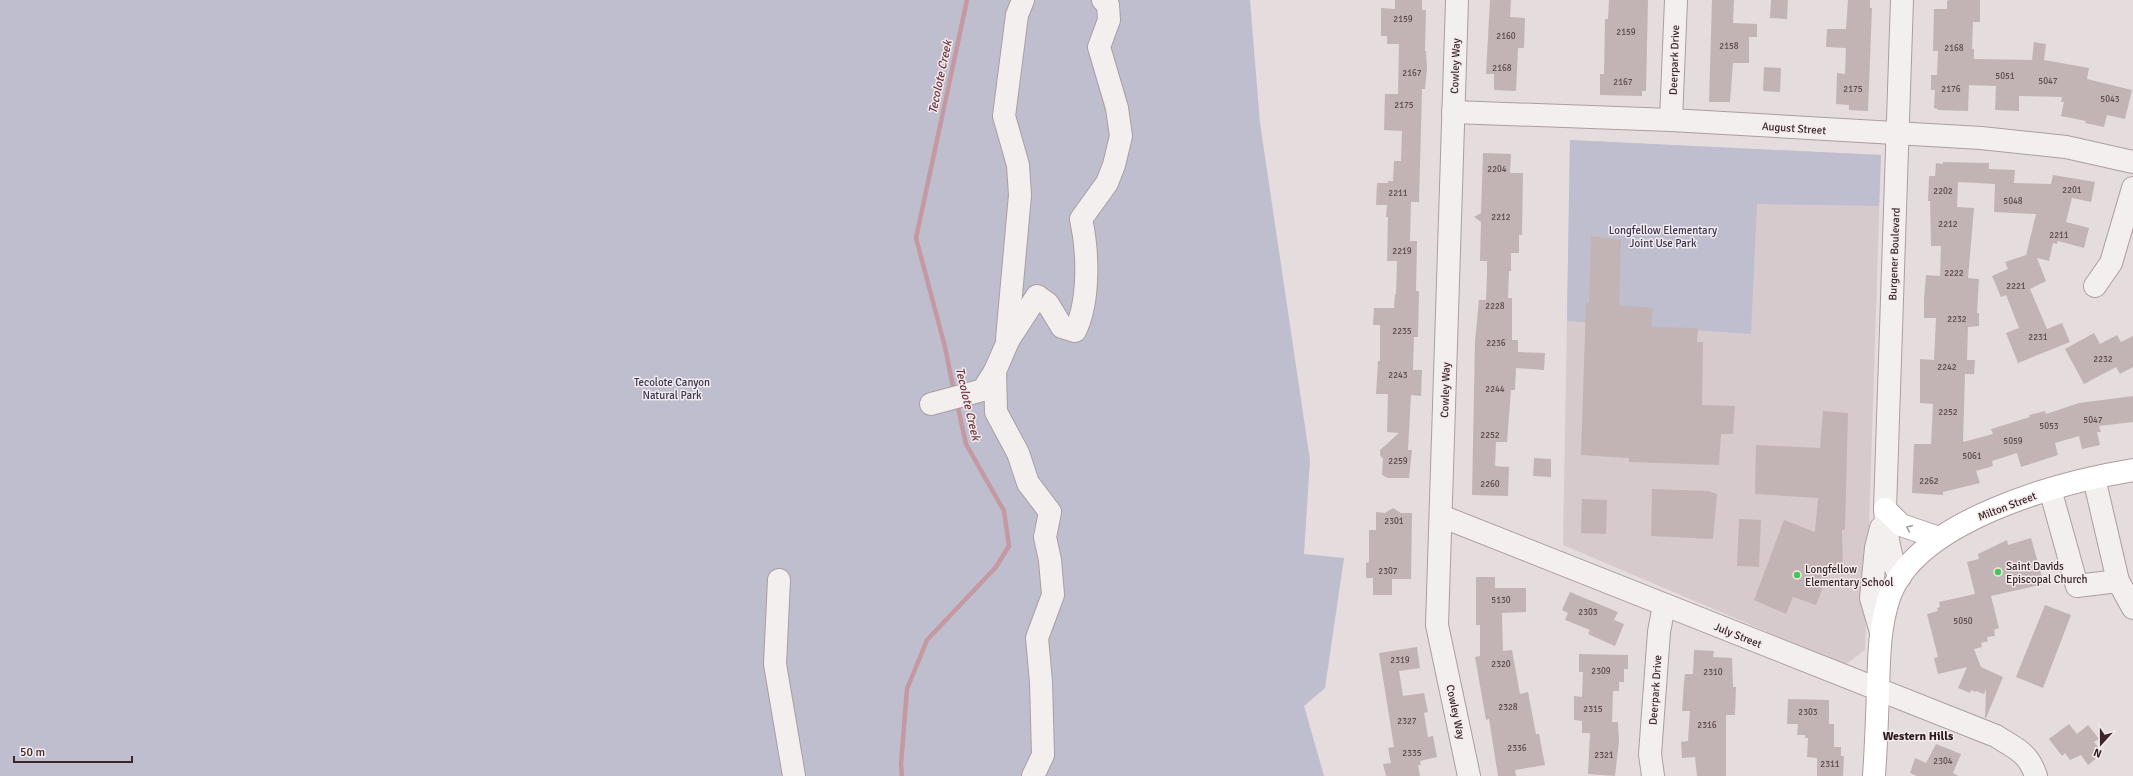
<svg xmlns="http://www.w3.org/2000/svg" width="2133" height="776" viewBox="0 0 2133 776" font-family="Signika,sans-serif">
  <rect width="100%" height="100%" fill="#e5dcdd"/>
  <!-- built -->
  <polygon fill="#d7cacc" points="1570,140 1881,155 1865,650 1845,665 1563,545"/>
  <!-- green -->
  <g fill="#bebecf">
    <polygon points="0,0 1250,0 1260,123 1310,460 1304,554 1344,558 1325,688 1304,706 1324,776 0,776"/>
    <polygon points="1570,140 1881,155 1879,206 1757,204 1751,334 1567,321"/>
  </g>
  <g fill="none" stroke-linecap="round" stroke-linejoin="round">
    <!-- stream -->
    <g stroke="#c499a2" stroke-width="4.5">
      <polyline points="954,392 945,347 916,238 967,0"/>
      <polyline points="902,776 901,764 907,689 927,640 996,567 1009,546 1004,511 966,444 957,403"/>
    </g>
  </g>
  <!-- building -->
  <g fill="#c2b4b5">
    <polygon points="1395,0 1422,0 1422,10 1426,10 1425,51 1426,51 1427,69 1425,89 1422,89 1419,202 1411,202 1410,241 1417,241 1416,291 1419,291 1418,337 1414,337 1413,370 1422,370 1421,396 1411,395 1408,450 1412,450 1409,478 1388,478 1382,475 1383,459 1380,455 1380,450 1399,433 1387,432 1388,394 1376,394 1378,361 1380,361 1380,325 1373,325 1374,308 1394,308 1395,294 1396,294 1397,261 1387,261 1388,217 1386,217 1387,205 1376,205 1377,183 1388,183 1388,181 1393,181 1394,161 1401,161 1402,131 1384,130 1385,94 1398,94 1399,44 1387,44 1387,36 1381,36 1381,8 1395,9"/>
    <polygon points="1490,0 1511,0 1510,17 1525,18 1524,48 1518,48 1516,91 1494,90 1494,74 1486,74"/>
    <polygon points="1609,0 1648,0 1646,91 1642,91 1642,96 1600,95 1600,74 1604,74 1605,19 1608,19"/>
    <polygon points="1712,0 1734,0 1733,23 1757,24 1757,37 1749,37 1749,63 1733,63 1730,102 1709,102"/>
    <polygon points="1771,0 1788,0 1787,19 1770,18"/>
    <polygon points="1848,0 1870,0 1870,8 1872,8 1868,111 1849,110 1849,105 1836,104 1837,73 1845,74 1846,48 1826,47 1827,29 1846,29"/>
    <polygon points="1949,0 1980,0 1980,22 1973,22 1972,49 1974,49 1974,59 2032,60 2034,42 2046,44 2044,60 2089,68 2087,79 2132,90 2125,119 2107,115 2104,127 2085,123 2086,121 2061,116 2064,102 2061,102 2062,97 2019,96 2019,111 1995,110 1996,86 1969,85 1968,111 1938,110 1938,109 1934,108 1935,90 1931,90 1931,75 1937,75 1938,51 1933,51 1934,9 1947,9 1947,1"/>
    <polygon points="1764,67 1781,68 1780,92 1763,91"/>
    <polygon points="1483,153 1511,154 1510,173 1523,173 1522,235 1519,235 1519,253 1511,253 1511,271 1509,271 1508,298 1512,298 1512,340 1518,340 1518,352 1545,353 1544,370 1516,368 1515,390 1511,390 1507,442 1496,442 1495,466 1509,467 1508,496 1472,495 1475,341 1479,300 1486,300 1487,273 1487,261 1480,261 1481,222 1474,217 1481,213"/>
    <polygon points="1943,162 1989,163 1989,169 2015,170 2014,183 2051,184 2053,175 2095,182 2091,202 2072,198 2066,222 2089,228 2084,248 2058,241 2057,244 2053,243 2049,261 2037,258 2046,281 2030,289 2047,329 2062,323 2070,342 2018,363 2006,333 2019,328 2006,295 2001,297 1992,276 2008,269 2005,262 2026,255 2036,214 1994,212 1995,184 1958,182 1957,207 1974,208 1968,278 1979,279 1977,313 1979,313 1979,326 1968,327 1967,360 1975,360 1974,374 1965,374 1963,442 1993,434 1991,429 2030,417 2029,415 2045,411 2046,414 2079,403 2133,396 2133,422 2099,426 2101,432 2097,432 2100,445 2082,449 2079,436 2055,443 2058,455 2021,467 2017,453 1992,461 1993,466 1976,471 1980,483 1943,492 1943,495 1912,493 1914,444 1931,444 1933,404 1920,403 1920,359 1934,360 1936,318 1924,318 1924,299 1926,275 1940,276 1941,246 1931,246 1930,201 1928,201 1929,176 1935,176 1936,163 1943,164"/>
    <polygon points="1591,236 1621,240 1619,305 1653,308 1651,327 1698,328 1697,342 1703,342 1702,405 1735,406 1733,434 1721,434 1719,465 1629,462 1629,458 1581,455 1586,303 1589,303"/>
    <polygon points="2094,333 2100,344 2117,335 2121,342 2133,336 2133,367 2120,374 2116,367 2084,384 2065,349"/>
    <polygon points="1823,411 1848,413 1845,530 1842,530 1843,575 1830,569 1816,605 1793,597 1786,614 1754,600 1784,520 1815,532 1818,498 1755,494 1756,445 1820,448"/>
    <polygon points="1534,458 1551,459 1551,477 1533,476"/>
    <polygon points="1652,489 1709,491 1717,494 1713,539 1651,536"/>
    <polygon points="1582,499 1607,500 1606,534 1581,533"/>
    <polygon points="1393,508 1401,513 1412,513 1411,579 1392,579 1392,595 1373,595 1373,578 1366,578 1366,563 1369,562 1369,530 1376,530 1376,512 1385,513"/>
    <polygon points="1739,519 1761,520 1759,567 1737,566"/>
    <polygon points="2031,538 2044,584 1991,596 1999,628 1994,630 1995,636 1987,637 1988,641 1981,643 1982,647 1974,649 1981,667 2003,677 1986,718 1985,718 1986,689 1984,694 1976,691 1975,692 1971,690 1970,693 1958,688 1967,667 1938,674 1934,658 1938,657 1927,614 1938,611 1937,608 1940,607 1939,602 1975,594 1967,562 1979,559 1978,554 2007,540 2008,545"/>
    <polygon points="1476,577 1495,577 1495,588 1526,588 1526,612 1502,613 1503,651 1512,650 1520,694 1528,692 1536,734 1539,734 1545,765 1515,770 1516,776 1498,776 1489,719 1486,720 1475,657 1480,656 1480,625 1476,625"/>
    <polygon points="1570,592 1618,612 1614,620 1624,624 1615,646 1588,634 1590,630 1565,620 1568,613 1562,610"/>
    <polygon points="2045,605 2071,615 2043,688 2016,677"/>
    <polygon points="1417,647 1420,668 1399,671 1403,696 1424,693 1428,712 1424,713 1428,737 1433,736 1437,757 1420,761 1421,765 1418,765 1420,776 1386,776 1383,764 1391,763 1388,748 1394,747 1379,653"/>
    <polygon points="1694,650 1714,651 1713,657 1732,658 1733,687 1736,687 1735,715 1726,715 1726,776 1697,776 1695,757 1682,758 1681,742 1688,741 1690,711 1682,711 1684,682 1685,674 1693,674"/>
    <polygon points="1579,654 1628,655 1628,669 1624,669 1624,682 1619,682 1619,691 1613,691 1612,722 1618,722 1619,741 1615,776 1588,774 1590,733 1582,733 1582,721 1574,720 1574,696 1582,697 1583,672 1579,672"/>
    <polygon points="1788,699 1829,700 1829,724 1834,724 1834,747 1841,747 1841,756 1844,756 1843,776 1817,776 1817,758 1807,757 1808,738 1805,738 1805,735 1797,735 1798,724 1787,724"/>
    <polygon points="2069,724 2077,734 2088,725 2099,739 2094,742 2103,753 2088,765 2081,755 2070,760 2065,753 2062,756 2049,739"/>
    <polygon points="1936,744 1961,754 1953,773 1958,776 1917,776 1910,773 1915,758 1926,763"/>
  </g>
  <g fill="none" stroke-linecap="round" stroke-linejoin="round">
    <!-- minor casing -->
    <g stroke="#ab9ea0" stroke-width="24">
      <g id="minor">
        <polyline points="1457,0 1437,625 1469,776"/>
        <polyline points="1453,112 1671,120 1981,138 2066,147 2133,162"/>
        <polyline points="1671,120 1676,0"/>
        <polyline points="2095,286 2111,263 2133,188"/>
        <polyline points="1007,339 1020,195 1018,165 1004,116 1017,15 1023,0"/>
        <polyline points="931,404 983,390 995,371"/>
        <polyline points="2094,478 2118,581 2133,608"/>
        <polyline points="2050,489 2077,586 2118,581"/>
        <path d="M1441,516L1996,736C2016,749 2028,752 2036,776"/>
        <polyline points="1881,528 1876,548 1871,598 1881,632"/>
        <path d="M1900,577C1888,556 1887,533 1885,509L1902,0"/>
        <polyline points="779,580 775,664 794,776"/>
        <path d="M1033,776L1043,755L1041,682L1037,638L1053,595L1050,560L1045,537L1050,512L1028,483L1018,453L996,412L995,371L1009,339L1037,296L1048,304L1062,327L1075,331C1090,301 1088,250 1081,219L1107,183L1114,165L1121,136L1117,108L1099,47L1109,20L1108,5L1103,0"/>
        <polyline points="1653,776 1650,754 1659,632 1664,605"/>
      </g>
    </g>
    <!-- major casing -->
    <g stroke="#b09c9f" stroke-width="24">
      <g id="major">
        <polyline points="1885,509 1901,525 1939,538"/>
        <path d="M1874,776C1876,748 1877,719 1878,691C1879,660 1879,630 1888,601C1912,521 2060,482 2133,470"/>
      </g>
    </g>
    <!-- minor -->
    <use href="#minor" stroke="#f4efef" stroke-width="22"/>
    <!-- major -->
    <use href="#major" stroke="#fff" stroke-width="22"/>
  </g>
  <!-- one-way arrows -->
  <defs><path id="oneway-chevron" d="M-2-3.5L2.5 0L-2 3.5" fill="none" stroke-width="1.6" stroke-linecap="round" stroke-linejoin="round"/></defs>
  <use stroke="#a79e9f" href="#oneway-chevron" transform="translate(1909 528) rotate(-156)"/>
  <!-- markers -->
  <g fill="#47c556" stroke="#f3ebec" stroke-width="1.5">
    <circle cx="1998" cy="572" r="4"/>
    <circle cx="1797" cy="575" r="4"/>
  </g>
  <g text-anchor="middle" stroke-width="3" stroke-linejoin="round" paint-order="stroke">
    <!-- number labels -->
    <g font-size="9" fill="#5d4a4c">
      <text x="1403" y="22">2159</text>
      <text x="1626" y="35">2159</text>
      <text x="1506" y="39">2160</text>
      <text x="1729" y="49">2158</text>
      <text x="1954" y="51">2168</text>
      <text x="1502" y="71">2168</text>
      <text x="1412" y="76">2167</text>
      <text x="2005" y="79">5051</text>
      <text x="2048" y="84">5047</text>
      <text x="1623" y="85">2167</text>
      <text x="1853" y="92">2175</text>
      <text x="1951" y="92">2176</text>
      <text x="2110" y="102">5043</text>
      <text x="1404" y="108">2175</text>
      <text x="1497" y="172">2204</text>
      <text x="2072" y="193">2201</text>
      <text x="1943" y="194">2202</text>
      <text x="1398" y="196">2211</text>
      <text x="2013" y="204">5048</text>
      <text x="1501" y="220">2212</text>
      <text x="1948" y="227">2212</text>
      <text x="2059" y="238">2211</text>
      <text x="1402" y="254">2219</text>
      <text x="1954" y="276">2222</text>
      <text x="2016" y="289">2221</text>
      <text x="1495" y="309">2228</text>
      <text x="1957" y="322">2232</text>
      <text x="1402" y="334">2235</text>
      <text x="2038" y="340">2231</text>
      <text x="1496" y="346">2236</text>
      <text x="2103" y="362">2232</text>
      <text x="1947" y="370">2242</text>
      <text x="1398" y="378">2243</text>
      <text x="1495" y="392">2244</text>
      <text x="1948" y="415">2252</text>
      <text x="2093" y="423">5047</text>
      <text x="2049" y="429">5053</text>
      <text x="1490" y="438">2252</text>
      <text x="2013" y="444">5059</text>
      <text x="1972" y="459">5061</text>
      <text x="1398" y="464">2259</text>
      <text x="1929" y="484">2262</text>
      <text x="1490" y="487">2260</text>
      <text x="1394" y="524">2301</text>
      <text x="1388" y="574">2307</text>
      <text x="1501" y="603">5130</text>
      <text x="1588" y="615">2303</text>
      <text x="1963" y="624">5050</text>
      <text x="1400" y="663">2319</text>
      <text x="1501" y="667">2320</text>
      <text x="1601" y="674">2309</text>
      <text x="1713" y="675">2310</text>
      <text x="1508" y="710">2328</text>
      <text x="1593" y="712">2315</text>
      <text x="1808" y="715">2303</text>
      <text x="1407" y="724">2327</text>
      <text x="1707" y="728">2316</text>
      <text x="1517" y="751">2336</text>
      <text x="1412" y="756">2335</text>
      <text x="1604" y="758">2321</text>
      <text x="1943" y="764">2304</text>
      <text x="1830" y="767">2311</text>
    </g>
    <!-- street labels -->
    <g font-size="11" fill="#3b2729" stroke="#f3ebec">
      <text transform="translate(1674 60) rotate(-88)" y="4">Deerpark Drive</text>
      <text transform="translate(1455 66) rotate(-88)" y="4">Cowley Way</text>
      <text transform="translate(1794 128) rotate(4)" y="4">August Street</text>
      <text transform="translate(1894 254) rotate(-88)" y="4">Burgener Boulevard</text>
      <text transform="translate(1445 390) rotate(-88)" y="4">Cowley Way</text>
      <text transform="translate(2007 506) rotate(-21)" y="4">Milton Street</text>
      <text transform="translate(1738 635) rotate(22)" y="4">July Street</text>
      <text transform="translate(1655 690) rotate(-86)" y="4">Deerpark Drive</text>
      <text transform="translate(1456 712) rotate(78)" y="4">Cowley Way</text>
    </g>
    <!-- park labels -->
    <g font-size="11" fill="#383556" stroke="#f3ebec">
      <text x="1663" y="234">Longfellow Elementary<tspan x="1663" dy="13">Joint Use Park</tspan></text>
      <text x="672" y="386">Tecolote Canyon<tspan x="672" dy="13">Natural Park</tspan></text>
    </g>
    <!-- poi labels -->
    <g font-size="11" fill="#3b2729" stroke="#f3ebec" text-anchor="start">
      <text x="2006" y="570">Saint Davids<tspan x="2006" dy="13">Episcopal Church</tspan></text>
      <text x="1805" y="573">Longfellow<tspan x="1805" dy="13">Elementary School</tspan></text>
    </g>
    <!-- water labels -->
    <g font-size="12" font-style="italic" fill="#6c343e" stroke="#f3ebec">
      <text transform="translate(940 77) rotate(-78)" y="4">Tecolote Creek</text>
      <text transform="translate(968 404) rotate(77)" y="4">Tecolote Creek</text>
    </g>
    <!-- neighbourhood labels -->
    <g font-size="12" font-weight="bold" fill="#2b191b" stroke="#f3ebec">
      <text x="1918" y="740">Western Hills</text>
    </g>
  </g>
  <!-- north arrow -->
  <g transform="translate(2101 744) rotate(201)" stroke="#f3ebec" stroke-width="3" paint-order="stroke">
  <path d="M0-3L7 15L0 10L-7 15Z" fill="#3b2729"/>
  <text y="-6" font-size="11" font-weight="bold" text-anchor="middle" fill="#3b2729">N</text>
  </g>
  <!-- scale -->
  <path d="M14 756v6h118v-6" fill="none" stroke="#3b2729" stroke-width="2"/>
  <text x="20" y="756" font-size="12" fill="#3b2729" stroke="#f3ebec" stroke-width="3" paint-order="stroke">50 m</text>
</svg>
